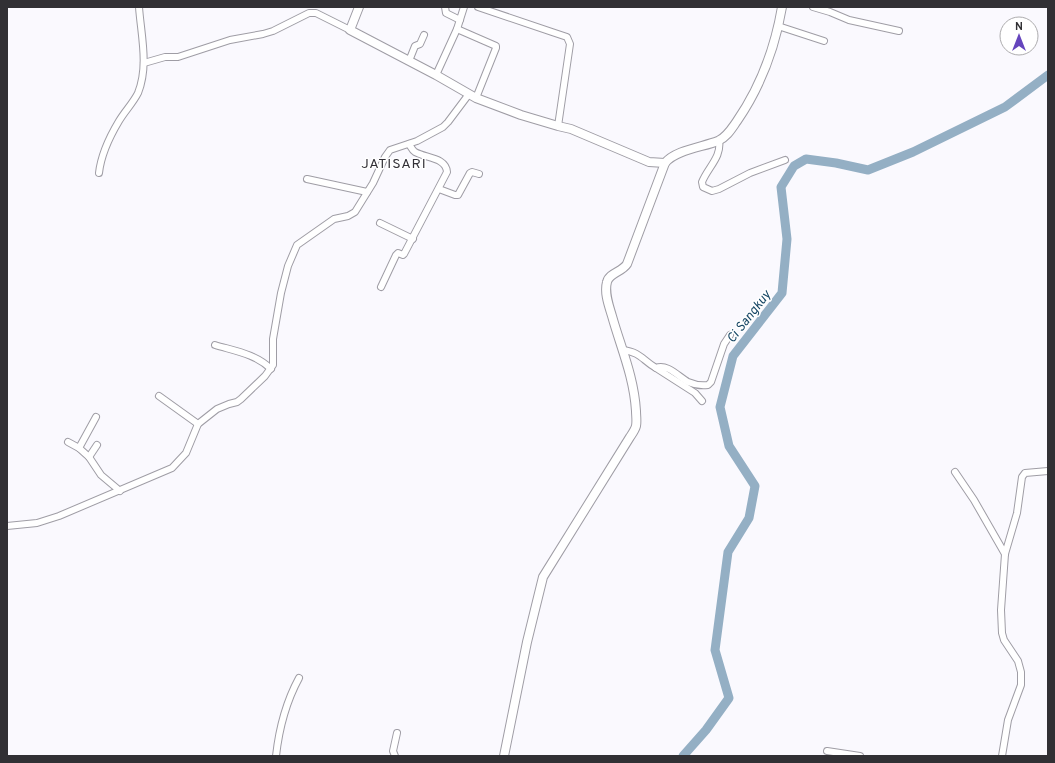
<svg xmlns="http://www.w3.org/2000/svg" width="1055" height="763" viewBox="0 0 1055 763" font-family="Overpass,sans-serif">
  <rect width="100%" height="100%" fill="#faf9fe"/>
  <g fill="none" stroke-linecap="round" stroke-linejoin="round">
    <!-- river -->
    <polyline stroke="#94afc4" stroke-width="9" points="683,756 706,730 729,698 715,650 728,552 749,518 755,486 729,446 720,407 733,356 782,293 787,239 781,187 794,166 806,159 836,163 868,170 913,152 1005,107 1048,75"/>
    <!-- minor casing -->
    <g stroke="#9f9da5" stroke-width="8">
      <g id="minor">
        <polyline points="445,7 446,13 460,20"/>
        <polyline points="478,7 552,32 567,37 570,44 558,126"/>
        <polyline points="813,7 830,12 849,20 899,31"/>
        <polyline points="778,26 824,41"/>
        <polyline points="457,29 496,46 496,48 476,98"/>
        <polyline points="409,61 415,46 420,44 424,35"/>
        <polyline points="144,63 165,57 178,57 230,40 263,34 273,31 309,13 316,13 350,30"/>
        <polyline points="436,75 457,29 464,7"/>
        <path d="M719,140C722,157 708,167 702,182L703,187L712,191L719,189L750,173L785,160"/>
        <path d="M99,173C101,155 110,136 119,121C125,111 133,103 138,93C149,66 141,35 139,7"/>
        <polyline points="307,179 367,192"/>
        <polyline points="439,189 455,195 458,195 470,173 472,172 479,174"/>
        <polyline points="380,223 413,239"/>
        <path d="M381,287L396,255L398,253L403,255L404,254L447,172C446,157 425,158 415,152C412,150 411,147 409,144"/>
        <path d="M215,345C235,351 256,354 271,369"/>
        <path d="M622,350C641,352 642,360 656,368C667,363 679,377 688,382C695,385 701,386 708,385L711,382L724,344L730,335"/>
        <polyline points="656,368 695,393 702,401"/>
        <polyline points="159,396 198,424"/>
        <polyline points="68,442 79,448 89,457 101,475 120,491"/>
        <polyline points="79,448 96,417"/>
        <polyline points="89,457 97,445"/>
        <polyline points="955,472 974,500 1005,554"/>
        <polyline points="7,526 37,523 59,516 172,468 186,453 198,424 217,409 229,404 237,402 241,399 265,376 273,365 273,339 281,293 288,266 297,245 334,219 348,216 355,212 373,183 385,157 390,150 417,141 443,127 448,122 469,94"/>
        <polyline points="827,751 860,756"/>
        <path d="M276,756C279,729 286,702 299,678"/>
        <polyline points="395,756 393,751 397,733"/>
        <polyline points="1002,756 1008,720 1021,685 1021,672 1018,661 1004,640 1002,633 1001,610 1005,554 1017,513 1022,477 1025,473 1048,471"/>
      </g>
    </g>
    <!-- tertiary casing -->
    <g stroke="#9f9da5" stroke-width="10">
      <g id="tertiary">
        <polyline points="359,7 350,30 436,75 476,98 521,115 558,126 571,129 649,162 665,163"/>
        <path d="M504,756L527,642L543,577L630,437C632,434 635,430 636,426C637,421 636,416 636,411C634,377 621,348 612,316C609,306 604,293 607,282C609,273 622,272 627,264L665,163C675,150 703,147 718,141C727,137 732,128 737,121C761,86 775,48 782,7"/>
      </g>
    </g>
    <!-- minor -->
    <use href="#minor" stroke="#fff" stroke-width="6"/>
    <!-- tertiary -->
    <use href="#tertiary" stroke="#fff" stroke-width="8"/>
  </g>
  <g text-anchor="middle" stroke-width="3" stroke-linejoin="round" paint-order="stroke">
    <!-- water labels -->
    <g font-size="13" font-style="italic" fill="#174765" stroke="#fff">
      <text transform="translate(748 316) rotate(-52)" y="5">Ci Sangkuy</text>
    </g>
    <!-- quarter labels -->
    <g font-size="14" letter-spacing="1" fill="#333137" stroke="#fff">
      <text x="394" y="168">JATISARI</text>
    </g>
  </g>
  <!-- border -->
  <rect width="1055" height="763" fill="none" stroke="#313034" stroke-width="16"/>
  <!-- north arrow -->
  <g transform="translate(1019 36)"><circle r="19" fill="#ffffff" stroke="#adacae"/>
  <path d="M0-3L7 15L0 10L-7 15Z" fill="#6545bd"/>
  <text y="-6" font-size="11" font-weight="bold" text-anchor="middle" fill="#313034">N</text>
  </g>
</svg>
